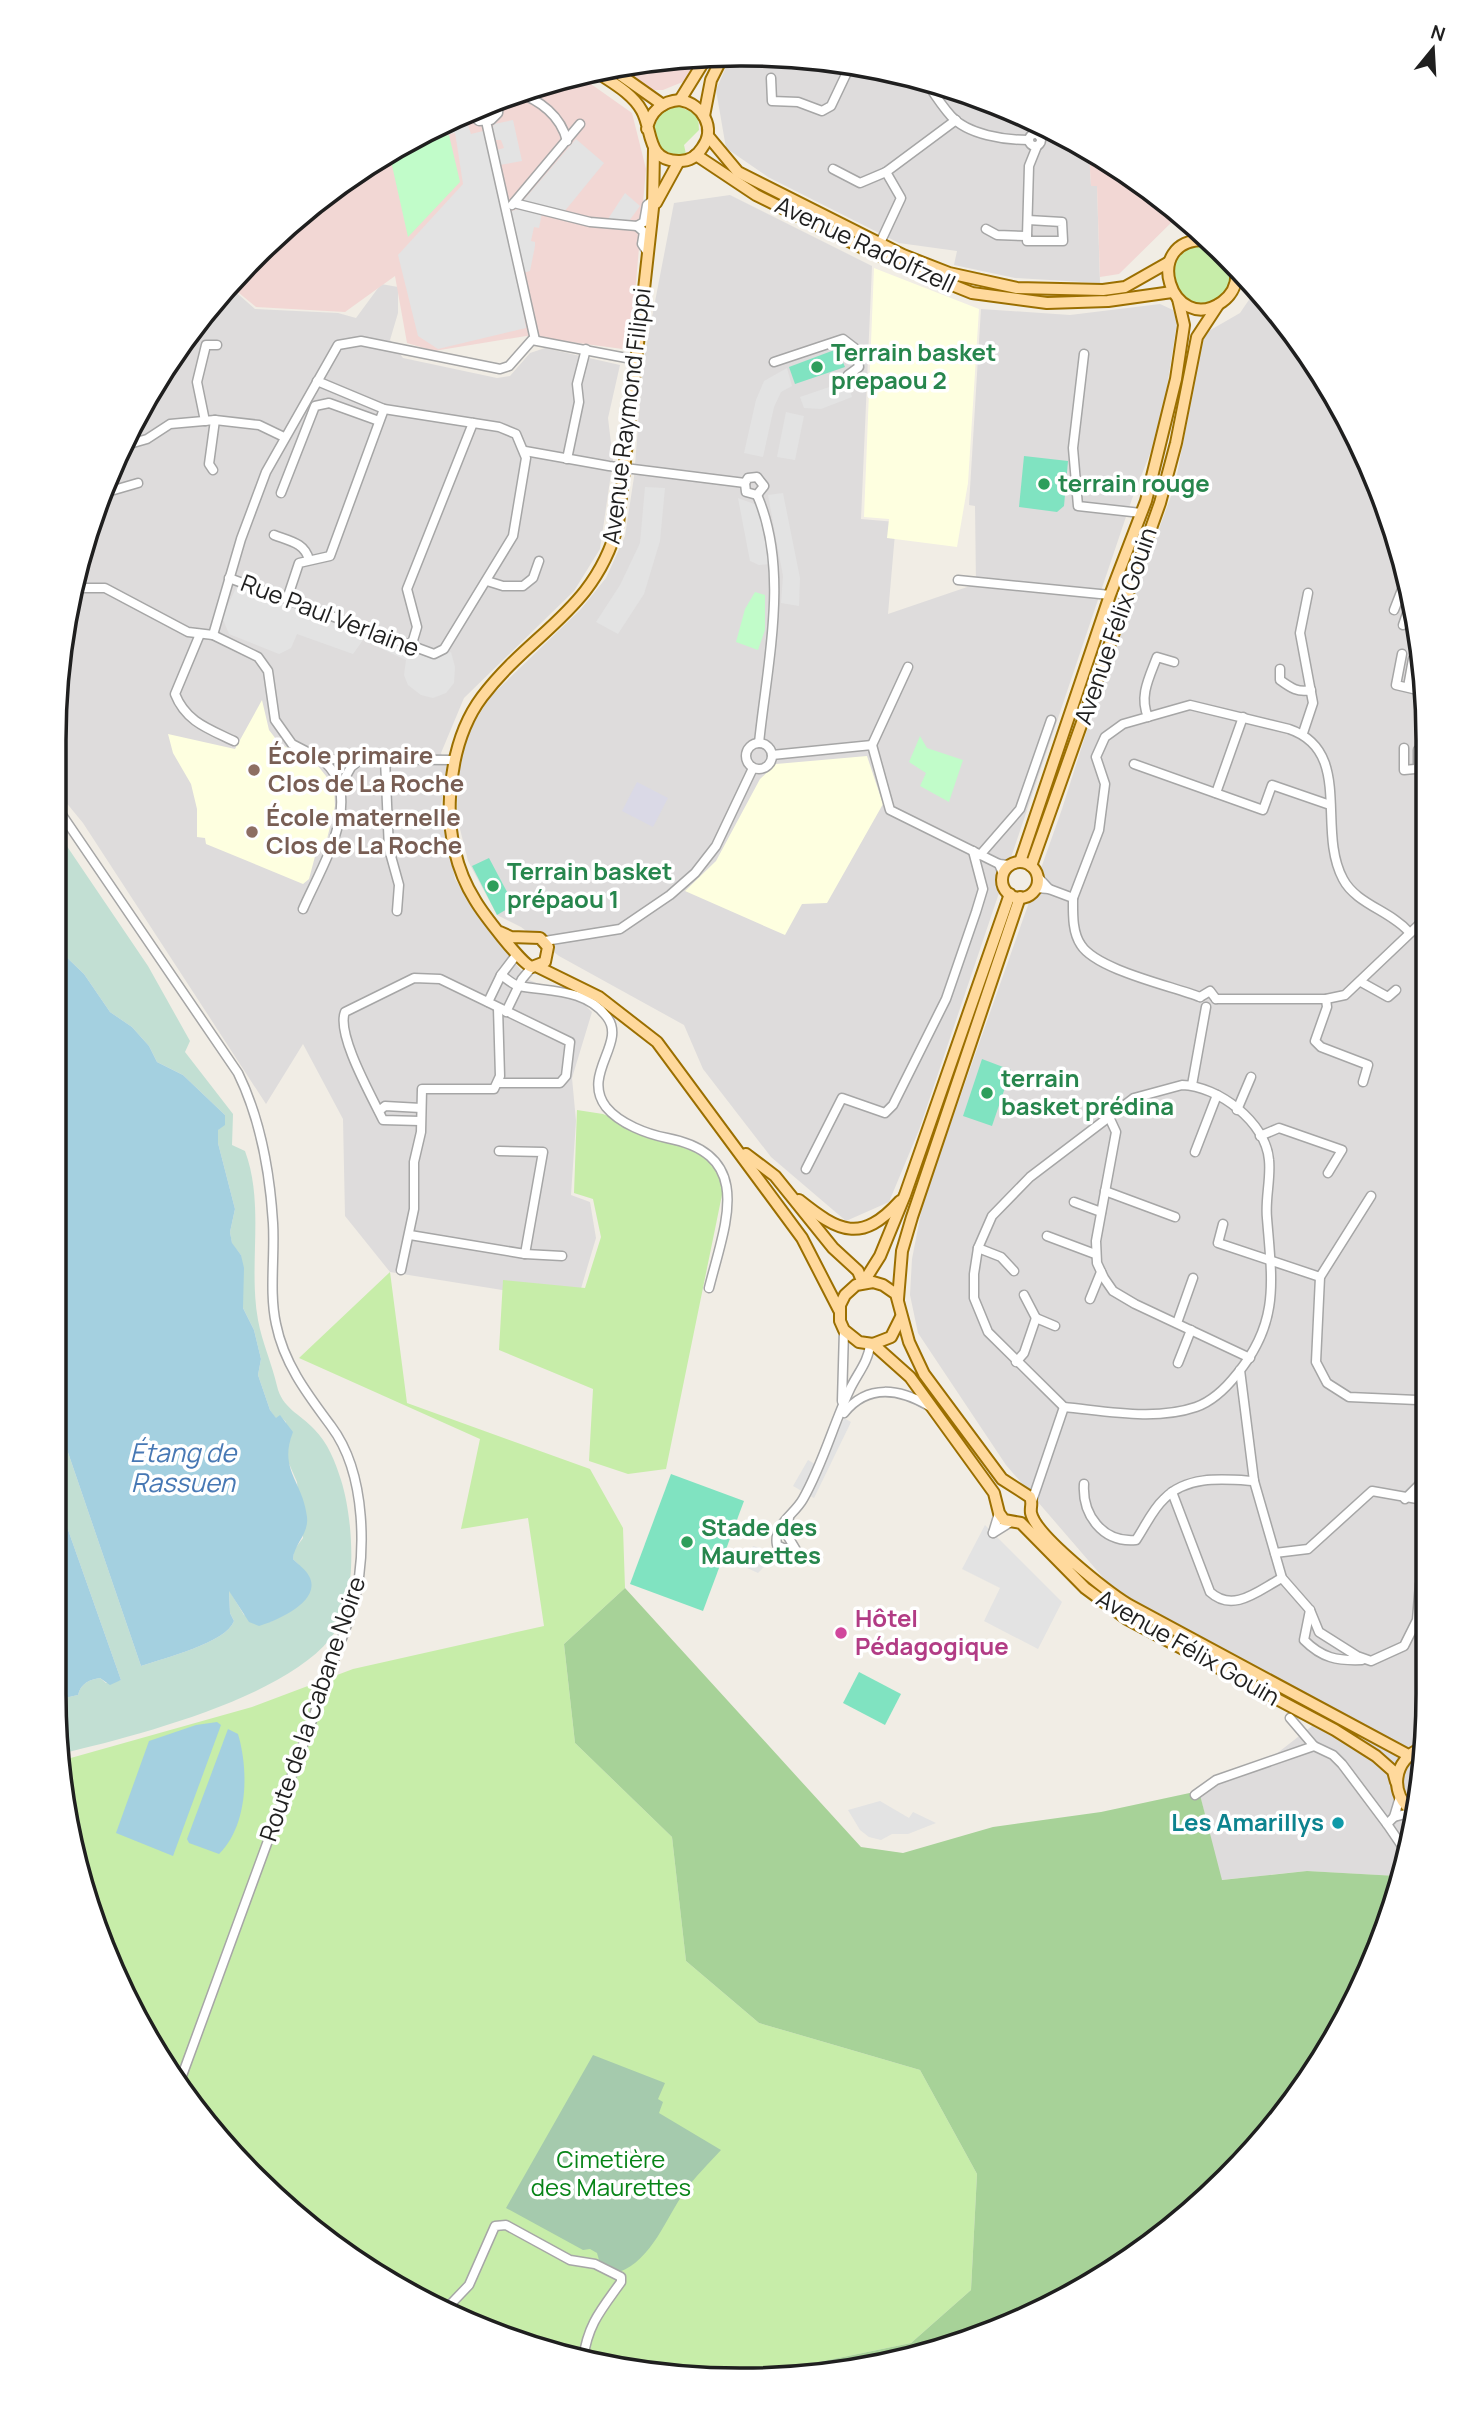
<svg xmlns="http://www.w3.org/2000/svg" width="1482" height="2435" viewBox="0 0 1482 2435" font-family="Manrope,sans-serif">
  <rect width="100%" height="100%" fill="#f1ede5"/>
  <!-- residential -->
  <g fill="#dedcdc">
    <polygon points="786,56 918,78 1044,125 1089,153 1091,185 1097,186 1100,283 1015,278 954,265 957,251 899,243 768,177 726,148 716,90 730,58"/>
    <polygon points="730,195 872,266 861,519 896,522 888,614 976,584 975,506 969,505 981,309 1070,315 1160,304 1173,310 1177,322 1161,426 1132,499 919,1130 889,1202 846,1221 771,1157 703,1069 684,1025 559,956 521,927 497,915 468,861 457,817 458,770 469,732 489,698 581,609 606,578 625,536 634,477 643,364 674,203"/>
    <polygon points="381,284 398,287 398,313 390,340 403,358 497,378 510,376 530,353 545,348 620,365 608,418 613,460 600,549 574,591 464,698 441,753 448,770 441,804 455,879 498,942 529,980 581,1001 592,1012 572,1078 576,1121 571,1195 590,1202 596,1238 577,1302 390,1272 345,1216 343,1119 303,1044 266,1104 83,823 60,795 60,652 106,479 196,323 230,287 255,309 338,313 356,318"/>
    <polygon points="1257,288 1336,398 1404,563 1426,696 1422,1783 1397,1876 1307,1871 1221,1880 1199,1791 1258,1768 1334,1709 1113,1589 1006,1465 918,1333 910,1295 912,1259 923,1202 1062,809 1096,702 1175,485 1202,343 1207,332 1240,313"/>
  </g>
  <!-- commercial -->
  <g fill="#f2d7d4">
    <polygon points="696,59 685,81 663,90 650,90 620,67 651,60"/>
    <polygon points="581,77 632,113 646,169 630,350 526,336 434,351 407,343 395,276 345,312 256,307 233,288 232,284 288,225 397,146 520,91"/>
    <polygon points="1089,153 1159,196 1179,215 1119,274 1100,277 1097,186 1091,186"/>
  </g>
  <!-- education -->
  <g fill="#feffe0">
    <polygon points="874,268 979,309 968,483 957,547 887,538 889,519 864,517"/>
    <polygon points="262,700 269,730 279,743 318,766 334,786 335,806 327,839 317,849 309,879 303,884 206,844 205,838 197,837 197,809 191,784 173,753 168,734 235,749"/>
    <polygon points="867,756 883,804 827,903 802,904 785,935 685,891 716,861 760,779 776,764"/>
  </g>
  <!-- grass -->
  <g fill="#c7eda9">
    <polygon points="678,106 698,115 699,130 684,145 686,154 674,155 660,148 653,130 661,112"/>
    <circle cx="1202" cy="275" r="29"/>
    <polygon points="577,1110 603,1114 711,1159 724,1185 666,1469 628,1474 589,1461 593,1389 499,1350 503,1280 585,1288 601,1237 593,1199 574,1193"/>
    <polygon points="390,1272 407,1403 590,1469 623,1528 625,1588 564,1644 575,1743 672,1837 686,1961 759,2023 920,2070 977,2174 971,2290 911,2343 819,2362 761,2379 741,2381 651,2375 521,2344 359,2265 256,2180 196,2112 125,1998 91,1914 60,1784 60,1761 252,1707 353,1669 544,1626 528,1518 461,1529 480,1439 299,1358"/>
  </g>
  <!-- forest -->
  <polygon fill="#a7d298" points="625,1588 861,1847 903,1853 993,1827 1101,1812 1199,1791 1222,1880 1307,1871 1397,1876 1376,1956 1286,2112 1226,2180 1123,2265 961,2344 820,2376 819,2362 911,2343 971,2290 977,2174 920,2070 759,2023 686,1961 672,1837 575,1743 564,1644"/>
  <!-- wetland -->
  <path fill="#c2dfd3" d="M60,836L148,966L190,1041L185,1052L233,1114L232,1145L245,1151C265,1205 248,1264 258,1320C262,1342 272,1364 277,1386C282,1408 300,1414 314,1429C328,1443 335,1461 341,1480C354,1521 359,1604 330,1639C281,1699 135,1736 60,1754V1699L78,1695C81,1683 89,1680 100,1678L106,1683L121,1680L60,1507V1429L141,1666C164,1658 226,1643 234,1621L230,1613L229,1590L244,1615L270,1622L281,1616L299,1565L293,1559L294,1550L303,1538L297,1482L287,1459L286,1422L280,1416L276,1419L270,1410L258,1375L261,1359L254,1330L243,1308L241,1255L232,1244L230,1232L235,1209L218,1143V1130L225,1115L183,1075L157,1062L149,1046L132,1027L110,1012L84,974L60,951Z"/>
  <!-- cemetery -->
  <path fill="#a5caad" d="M593,2055L665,2083L658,2099L663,2102L659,2113L721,2150C709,2163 695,2177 685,2191C666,2218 652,2260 619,2272L599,2260L597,2253L590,2249L583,2250L506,2208Z"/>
  <!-- park -->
  <g fill="#c1fcc9">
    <polygon points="449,135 460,182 408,237 389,152 402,144"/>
    <polygon points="755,592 765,595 765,630 758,650 736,642 745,609"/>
    <polygon points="920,736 927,748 963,760 949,802 920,786 926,773 909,762"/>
  </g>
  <!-- pitch -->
  <g fill="#80e3c1">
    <polygon points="837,349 845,367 795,384 789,367"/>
    <polygon points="1024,456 1068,461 1064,506 1057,512 1019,507"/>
    <polygon points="489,858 514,905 497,915 472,866"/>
    <polygon points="982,1059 1011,1070 992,1126 963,1116"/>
    <polygon points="671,1474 744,1501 703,1611 630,1584"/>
    <polygon points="859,1672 901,1694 885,1725 843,1703"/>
  </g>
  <!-- parking -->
  <g fill="#e3e3e3">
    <polygon points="465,116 471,134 483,131 517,273 526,328 438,349 418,336 398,255 463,184 457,145 455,133 404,143"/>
    <polygon points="513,120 522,161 500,165 497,150 504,148 501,140 495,140 492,130 494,124"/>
    <polygon points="576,139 604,163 564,212 522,202"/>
    <polygon points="625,193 640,206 629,221 608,219"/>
    <polygon points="518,209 542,213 539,228 534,227 531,241 535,242 535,246 530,271 523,273 512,222 512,211"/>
    <polygon points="787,368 792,386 781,392 774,407 763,457 744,453 756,400 764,381"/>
    <polygon points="847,381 852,397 821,409 804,408 800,397"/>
    <polygon points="786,412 804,416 795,460 777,457"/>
    <polygon points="645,487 665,488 660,541 644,594 618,634 596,622 620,585 640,543"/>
    <polygon points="783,493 800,578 799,606 781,603 783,576 768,495"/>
    <polygon points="738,498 757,505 770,564 759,565 750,561"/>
    <polygon points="237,586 433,658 451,652 455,667 454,683 446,693 433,698 421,695 408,685 404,675 406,660 363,640 353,654 297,634 291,648 279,654 229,634 222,617"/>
    <polygon points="844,1418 851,1422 814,1498 793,1486 808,1460 822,1468"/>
    <polygon points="985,1525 1062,1602 1038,1649 984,1621 1000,1588 962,1569"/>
    <polygon points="753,1546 761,1548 772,1559 758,1573 745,1567"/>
    <polygon points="880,1801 909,1818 913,1812 936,1823 908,1834 892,1834 881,1840 869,1837 860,1830 848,1810"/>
  </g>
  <!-- plaza -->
  <polygon fill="#dad9e6" points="637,782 668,798 653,827 622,811"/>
  <!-- water -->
  <g fill="#a4d0e0">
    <path d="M60,951L84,974L110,1012L132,1027L149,1046L157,1062L183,1075L225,1115V1125L218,1130V1143L235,1209L230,1232L232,1243L241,1255L244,1268L243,1308L254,1330L261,1359L258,1375L270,1410L276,1418L280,1415L293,1432C278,1470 303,1481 307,1517C309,1534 294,1544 293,1559C298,1564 306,1570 309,1576C323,1601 276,1621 259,1626L249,1622L229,1591L230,1613L234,1621C226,1643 164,1658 141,1666L60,1429Z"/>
    <path d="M60,1507L121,1680L110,1685L100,1678C89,1680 81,1683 78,1695L60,1699Z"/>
    <polygon points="217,1722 221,1725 173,1856 116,1833 149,1741 196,1725"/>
    <path d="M228,1729L238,1734C249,1771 248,1825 219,1854L189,1843L187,1839Z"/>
  </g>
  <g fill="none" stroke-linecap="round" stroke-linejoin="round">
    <!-- minor casing -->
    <g stroke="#a6a6a6" stroke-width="11">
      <g id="minor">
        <polyline points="771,78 772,101 798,102 822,111 831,106 850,66"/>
        <path d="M925,80C933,92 941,105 951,116C968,135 1005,140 1028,140"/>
        <path d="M516,92C540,100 561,116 567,141"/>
        <polyline points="470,114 479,121 491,120 498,113 499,100"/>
        <polyline points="486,121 535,340"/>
        <circle cx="1035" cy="140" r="6"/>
        <polyline points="1040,137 1047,126"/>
        <polyline points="833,169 860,183 886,172"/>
        <polyline points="514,203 590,222 637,226"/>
        <polyline points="512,205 580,124"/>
        <polyline points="986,229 997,235 1027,236"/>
        <polyline points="1027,236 1027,241 1063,241 1062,222 1028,220"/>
        <polyline points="1027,236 1029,166 1037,146"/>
        <polyline points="880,243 901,198 886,172 956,120"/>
        <polyline points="648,253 642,244 644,232 637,226 644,222 647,205 653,200"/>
        <polyline points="1084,354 1073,448 1078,506 1141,513"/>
        <polyline points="774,362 843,339 856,349 859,367 848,375"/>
        <polyline points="205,421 197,382 206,345 217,345"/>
        <polyline points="126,445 147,439 170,424 215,420 259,425 284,437"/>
        <polyline points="525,451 609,466 745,483 748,478 757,477 764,486 757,495"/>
        <polyline points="567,459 579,402 577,384 586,349"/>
        <polyline points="213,470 209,464 215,420"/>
        <polyline points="108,476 114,490 138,483"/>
        <polyline points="745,483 746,492 757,495"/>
        <polyline points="281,493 315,406 329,403 379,421"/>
        <path d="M757,495C790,570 767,664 759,743"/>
        <path d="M274,535C290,541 305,543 309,560"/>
        <polyline points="229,578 434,654 444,649 513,536 526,458 516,434 499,427 384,409 317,381"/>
        <polyline points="958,580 1110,595"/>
        <polyline points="487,581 503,586 523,586 533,578 539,561"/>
        <polyline points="77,588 105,588 188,632 213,635 258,657 268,671 275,720 292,744 321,759 455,760"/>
        <polyline points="287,599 299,563 330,556 384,409"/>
        <polyline points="1394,610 1403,587 1409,589"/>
        <polyline points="1403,625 1411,602"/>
        <path d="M200,634L175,694C186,722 209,729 234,741"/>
        <polyline points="213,635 241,539 266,472 338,345 361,341 500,369 509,366 532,340 637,360"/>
        <polyline points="411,647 417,627 407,589 473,423"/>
        <polyline points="1402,654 1396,685 1426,692"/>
        <path d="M1280,669V680C1291,688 1298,693 1311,690"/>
        <polyline points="1408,687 1413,659"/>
        <path d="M1148,717C1139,696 1149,678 1157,657L1174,662"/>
        <polyline points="1303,733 1313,703 1300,633 1308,593"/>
        <circle cx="759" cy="756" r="13"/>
        <polyline points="872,745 908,667"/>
        <polyline points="1404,748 1404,770 1426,768"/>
        <polyline points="1418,750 1418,769"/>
        <polyline points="772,755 872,745 890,810 999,864 1009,865"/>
        <polyline points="385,759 389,849 399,885 397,911"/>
        <polyline points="1134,764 1263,810 1272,785 1330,805"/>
        <polyline points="341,785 351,767 360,760"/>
        <polyline points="1216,793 1243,717"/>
        <path d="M60,812L238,1073C260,1118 270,1174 273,1223C275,1256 269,1292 276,1324C284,1364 308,1395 331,1426C367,1474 367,1557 352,1611L179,2084"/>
        <polyline points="980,855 1020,809 1051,720"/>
        <polyline points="999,864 1003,874"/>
        <polyline points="1037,876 1049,889"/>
        <path d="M1036,888L1049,889L1073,898C1073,913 1072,932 1081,945C1097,970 1172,986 1200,997"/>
        <path d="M1073,898L1099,830L1105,784L1096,757L1105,737L1123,724L1190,705L1289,729C1354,751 1316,829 1343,879C1356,904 1391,911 1409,932"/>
        <path d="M303,909C321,867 368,795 321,759"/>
        <polyline points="545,941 620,929 670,895 695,873 716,846 753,768"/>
        <path d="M501,975C506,978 513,985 519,986C549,992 585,988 607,1017C627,1043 581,1074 606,1107C620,1124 647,1134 667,1138C756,1155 725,1224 709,1288"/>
        <polyline points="1361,982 1388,997 1396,990"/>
        <polyline points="1200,997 1210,991 1216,999"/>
        <polyline points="1216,999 1326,999 1345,995 1425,919"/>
        <polyline points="1326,999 1327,1007 1315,1041 1321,1047 1368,1065 1363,1082"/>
        <polyline points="488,1002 501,975 517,954"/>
        <polyline points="506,1012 522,979 532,967"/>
        <path d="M1182,1085C1218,1086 1266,1122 1269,1160C1271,1179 1265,1199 1267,1218C1272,1281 1280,1322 1237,1374C1226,1388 1213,1401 1196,1407C1155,1421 1106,1411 1064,1407L988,1332L974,1298V1274L978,1248L992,1216L1030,1177L1134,1098Z"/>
        <polyline points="1192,1085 1206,1007"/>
        <polyline points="1237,1110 1251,1077"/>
        <polyline points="379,1111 385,1106 421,1108"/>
        <polyline points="1110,1119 1116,1132 1096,1241 1097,1263 1104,1278 1113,1291 1135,1304 1250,1358"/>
        <path d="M420,1121L383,1120C372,1097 336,1034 345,1012L414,978L440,979L570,1042L566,1076L560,1083H498"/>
        <polyline points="1260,1136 1279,1128 1342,1150 1328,1173"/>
        <polyline points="499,1151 543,1152 525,1254"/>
        <polyline points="1195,1152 1217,1095"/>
        <polyline points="806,1169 842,1098 885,1113 893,1105 946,999 976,912 983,889 973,851"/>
        <polyline points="1105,1191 1175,1217"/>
        <polyline points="1371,1196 1320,1277 1316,1362 1327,1383 1349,1397 1417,1400 1423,1397"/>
        <polyline points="1074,1202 1101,1212"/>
        <polyline points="1223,1224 1218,1243 1320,1277"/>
        <polyline points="410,1235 525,1254 562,1256"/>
        <polyline points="1047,1236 1095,1254"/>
        <polyline points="978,1248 1001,1257 1014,1271"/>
        <polyline points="401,1270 414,1209 414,1162 421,1132 422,1089 494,1089 500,1076 498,1008"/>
        <polyline points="1024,1295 1036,1318"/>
        <polyline points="1090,1299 1101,1272"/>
        <polyline points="1177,1323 1193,1278"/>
        <polyline points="1016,1362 1024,1353 1036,1318 1055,1326"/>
        <polyline points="1178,1363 1191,1330"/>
        <polyline points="1240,1370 1254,1481 1282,1578 1310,1610 1319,1632 1357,1656 1371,1661 1404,1646 1417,1620 1420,1584"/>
        <polyline points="842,1401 844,1330"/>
        <path d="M844,1413C868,1383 900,1389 929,1406"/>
        <path d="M1084,1484C1082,1514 1102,1543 1136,1540C1145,1527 1152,1510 1164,1499C1187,1475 1223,1479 1254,1481"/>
        <path d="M1172,1492L1210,1592C1234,1614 1260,1589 1282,1578"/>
        <polyline points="1405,1499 1423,1481"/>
        <polyline points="1032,1501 1064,1407"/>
        <polyline points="789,1517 787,1535 799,1555"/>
        <polyline points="993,1533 999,1513"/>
        <polyline points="993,1533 1009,1523"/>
        <polyline points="1275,1553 1308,1549 1372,1491 1423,1500"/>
        <path d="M802,1557L777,1545C773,1525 794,1515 803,1499C823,1464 833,1425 850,1389C857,1374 869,1361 870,1344"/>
        <path d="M1310,1610L1304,1640C1322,1658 1337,1661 1362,1660"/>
        <polyline points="1290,1718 1314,1746 1333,1755 1342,1764 1387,1824"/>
        <polyline points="1195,1795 1216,1780 1314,1746"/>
        <polyline points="1400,1797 1394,1817 1387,1824 1404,1849"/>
        <polyline points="1394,1817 1413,1812"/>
        <path d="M447,2308L469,2285L495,2226L506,2225L570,2260L595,2264L621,2277V2282C601,2310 588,2324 583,2359"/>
      </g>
    </g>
    <!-- major casing -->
    <g stroke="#9b6f00" stroke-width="14">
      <g id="major">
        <polyline points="612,69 663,105"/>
        <path d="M598,73C613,83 633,94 642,111C653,131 646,162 680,161C689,161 697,156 702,148C717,128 702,104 680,100C662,101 650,112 647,129"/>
        <polyline points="680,100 706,58"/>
        <polyline points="704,116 711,80 722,58"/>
        <polyline points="708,136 738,172 903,255 949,273 1017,288 1103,290 1125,287 1169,262"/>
        <polyline points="696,155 756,195 875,254 972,293 1047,303 1108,301 1172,292"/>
        <polyline points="656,203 679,161"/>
        <path d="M1206,240C1139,238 1172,337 1222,302C1233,294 1238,282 1236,268"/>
        <polyline points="1020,862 1110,595 1146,501 1176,379 1184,325 1178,299"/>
        <circle cx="1020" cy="880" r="18"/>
        <polyline points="1031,866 1160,503 1176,443 1197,337 1218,305"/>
        <path d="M500,932L511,937L540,938L548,947L545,962L532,967C522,965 482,912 475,900C456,870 448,832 450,797C452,763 461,725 482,697C532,631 595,611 618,524L653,208L654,149"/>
        <polyline points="538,967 599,997 657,1042 802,1238 839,1310"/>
        <polyline points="746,1154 775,1176 833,1248 858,1271 863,1283"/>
        <path d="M799,1200C839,1232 861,1244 900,1201"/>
        <polyline points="863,1283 880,1256 905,1195 1010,894"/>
        <polyline points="898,1299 902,1251 912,1217 1020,897"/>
        <polyline points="873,1344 891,1337 901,1317"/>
        <path d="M1396,1782L1393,1771L1376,1756L1335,1730L1127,1619L1085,1588L1021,1523L1004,1520L999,1513L994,1493L910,1377L873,1344L859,1342L844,1330L840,1321V1305L845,1295L856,1285L873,1282L883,1285L896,1294L909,1342L924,1374L1002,1479L1030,1497C1033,1503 1030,1507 1031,1513C1036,1536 1108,1592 1129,1605L1408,1755"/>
        <path d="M1414,1812C1388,1795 1393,1759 1422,1748"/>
      </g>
    </g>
    <!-- minor -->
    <use href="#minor" stroke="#fff" stroke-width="8"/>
    <!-- major -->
    <use href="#major" stroke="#ffd99c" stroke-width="10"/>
  </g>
  <!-- markers -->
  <g fill="#2e9e5b" stroke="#fff" stroke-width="2.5">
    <circle cx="817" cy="367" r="7"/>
    <circle cx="1044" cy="484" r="7"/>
    <circle cx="493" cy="886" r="7"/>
    <circle cx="987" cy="1093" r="7"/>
    <circle cx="687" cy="1542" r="7"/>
  </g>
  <g fill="#8d6e63" stroke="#fff" stroke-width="2.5">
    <circle cx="254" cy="770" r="7"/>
    <circle cx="252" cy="832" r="7"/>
  </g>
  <circle fill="#d1479c" stroke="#fff" stroke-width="2.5" cx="841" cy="1633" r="7"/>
  <circle fill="#0f9aa8" stroke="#fff" stroke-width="2.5" cx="1338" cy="1823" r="7"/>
  <g text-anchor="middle" stroke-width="7" stroke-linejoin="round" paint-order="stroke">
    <!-- street labels -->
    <g font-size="24" fill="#1f1f1f" stroke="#fff">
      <text transform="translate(865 245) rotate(25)" y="8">Avenue Radolfzell</text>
      <text transform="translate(627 416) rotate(-83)" y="8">Avenue Raymond Filippi</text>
      <text transform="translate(330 616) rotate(21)" y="8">Rue Paul Verlaine</text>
      <text transform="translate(1116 626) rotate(-71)" y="8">Avenue Félix Gouin</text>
      <text transform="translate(1188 1648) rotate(30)" y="8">Avenue Félix Gouin</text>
      <text transform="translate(313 1709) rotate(-71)" y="8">Route de la Cabane Noire</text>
    </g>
    <!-- leisure labels -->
    <g font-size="24" font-weight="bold" fill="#27864d" stroke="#fff" text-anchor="start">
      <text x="831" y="361">Terrain basket<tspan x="831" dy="28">prepaou 2</tspan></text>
      <text x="1058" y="492">terrain rouge</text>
      <text x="507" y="880">Terrain basket<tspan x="507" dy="28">prépaou 1</tspan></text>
      <text x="1001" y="1087">terrain<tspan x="1001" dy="28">basket prédina</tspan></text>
      <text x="701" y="1536">Stade des<tspan x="701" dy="28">Maurettes</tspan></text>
    </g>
    <!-- education labels -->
    <g font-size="24" font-weight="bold" fill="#785e54" stroke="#fff" text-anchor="start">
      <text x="268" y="764">École primaire<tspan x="268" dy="28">Clos de La Roche</tspan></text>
      <text x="266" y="826">École maternelle<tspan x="266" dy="28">Clos de La Roche</tspan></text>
    </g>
    <!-- hotel labels -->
    <g font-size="24" font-weight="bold" fill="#b23c85" stroke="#fff" text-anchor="start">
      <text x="855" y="1627">Hôtel<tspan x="855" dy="28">Pédagogique</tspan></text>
    </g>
    <!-- culture labels -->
    <g font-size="24" font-weight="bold" fill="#0d838f" stroke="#fff" text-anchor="end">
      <text x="1324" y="1831">Les Amarillys</text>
    </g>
    <!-- park labels -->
    <g font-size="24" fill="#078417" stroke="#fff">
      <text x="611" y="2168">Cimetière<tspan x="611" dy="28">des Maurettes</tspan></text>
    </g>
    <!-- water labels -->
    <g font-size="26" font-style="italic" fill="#4778b4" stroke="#fff">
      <text x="183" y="1462">Étang de<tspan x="183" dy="30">Rassuen</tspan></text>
    </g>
  </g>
  <!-- crop -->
  <path d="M0 0H1482V2435H0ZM740 66H742A674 674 0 0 1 1416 740V1694A674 674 0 0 1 742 2368H740A674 674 0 0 1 66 1694V740A674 674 0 0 1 740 66Z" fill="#fff" fill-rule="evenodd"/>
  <path fill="none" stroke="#1f1f1f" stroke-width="3.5" d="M740 66H742A674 674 0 0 1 1416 740V1694A674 674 0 0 1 742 2368H740A674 674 0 0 1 66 1694V740A674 674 0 0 1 740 66Z"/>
  <!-- north arrow -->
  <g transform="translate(1433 49) rotate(18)" stroke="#ffffff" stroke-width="5" paint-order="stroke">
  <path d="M0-5L12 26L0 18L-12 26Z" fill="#1f1f1f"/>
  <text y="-10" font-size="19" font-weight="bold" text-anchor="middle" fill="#1f1f1f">N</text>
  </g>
</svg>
